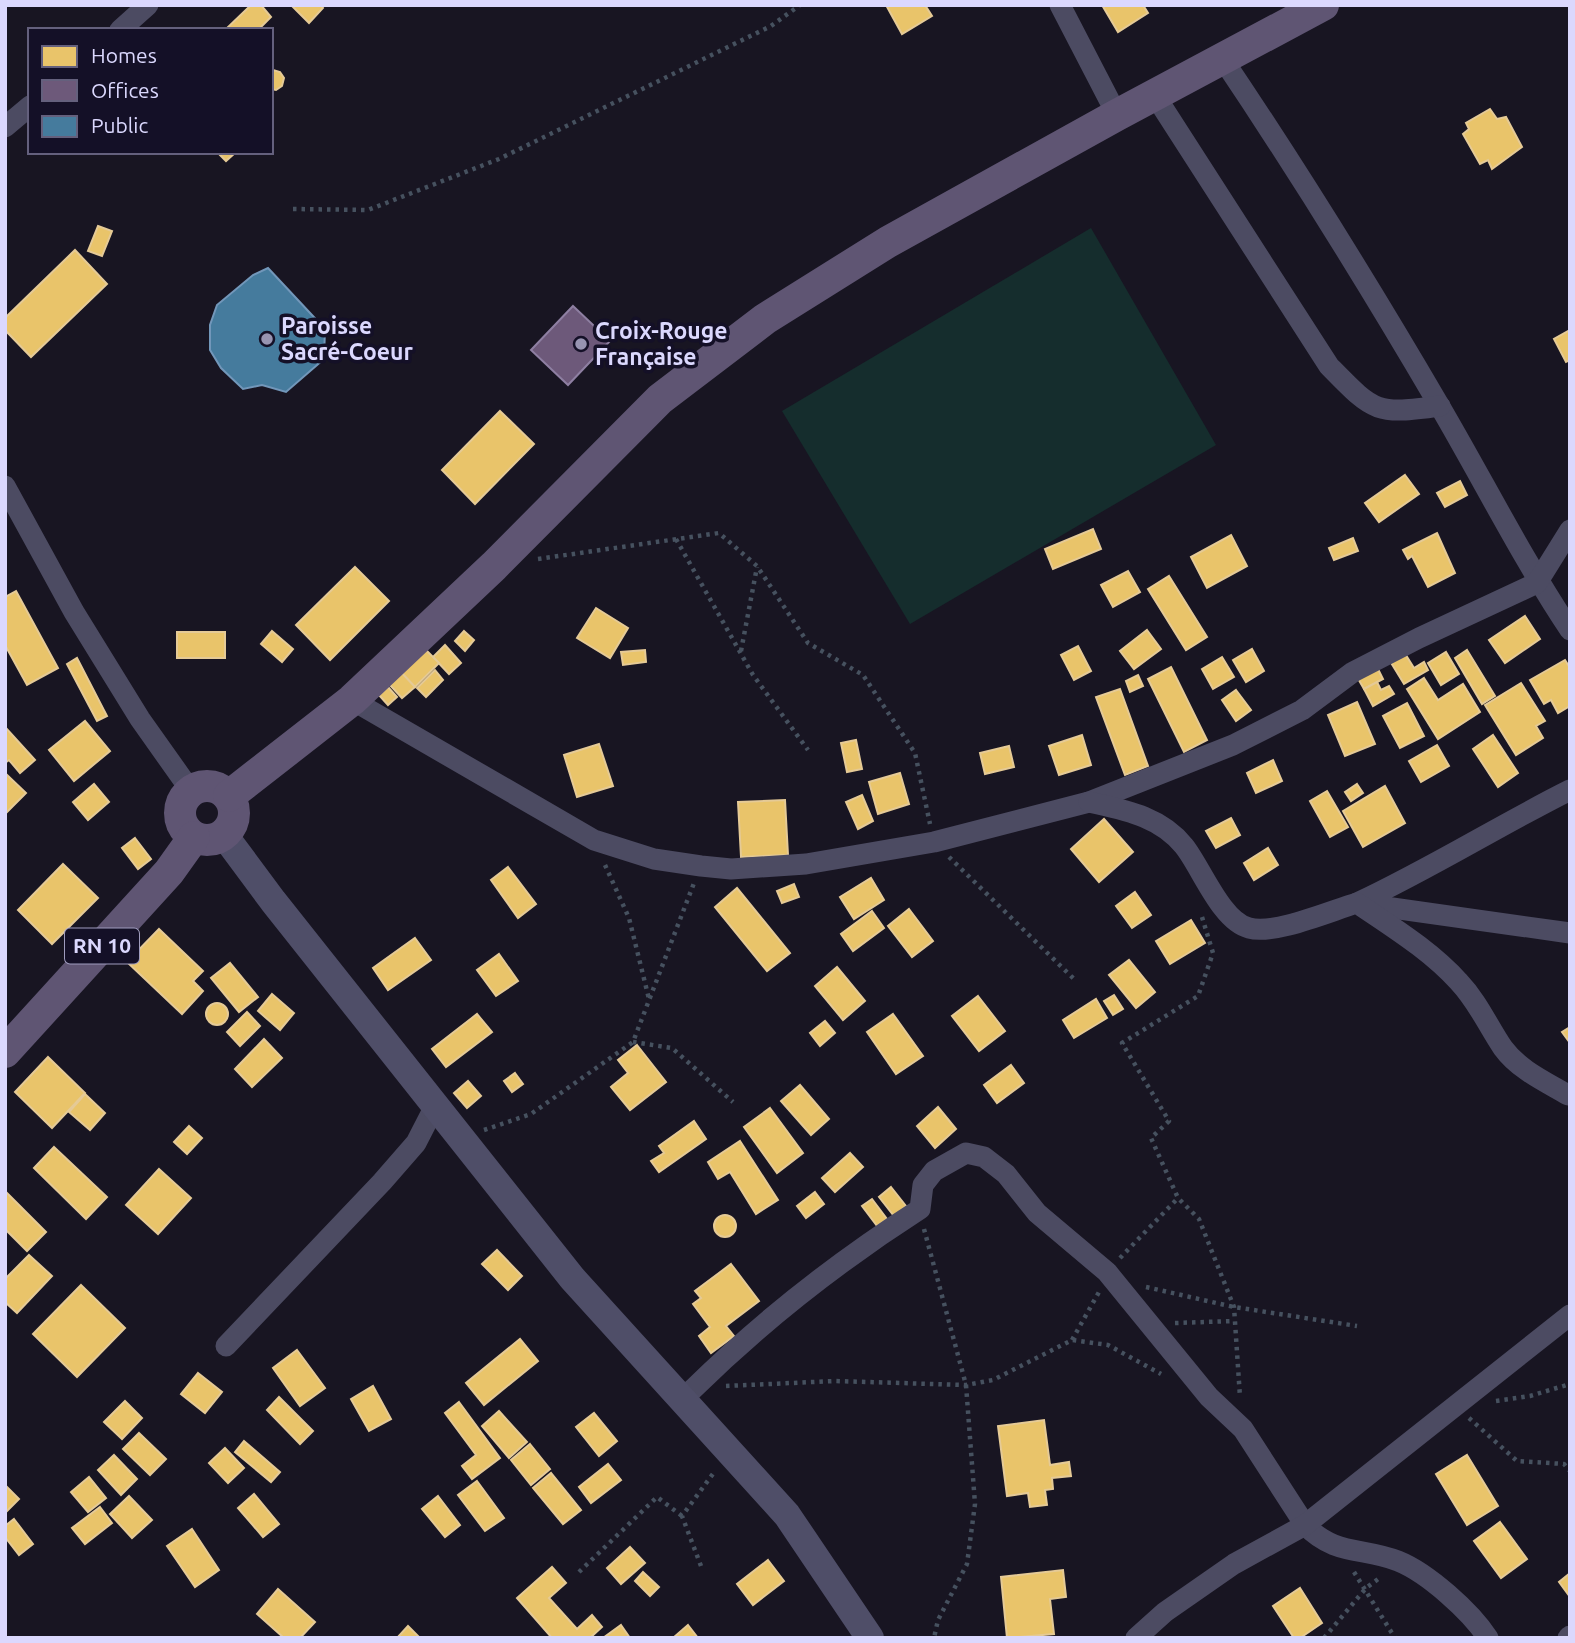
<svg xmlns="http://www.w3.org/2000/svg" width="1575" height="1643" viewBox="0 0 1575 1643" font-family="Ubuntu,sans-serif">
  <rect width="100%" height="100%" fill="#181522"/>
  <!-- green -->
  <polygon fill="#152d2d" points="1091,228 1216,445 910,624 782,411"/>
  <!-- homes -->
  <g fill="#e9c46a" stroke="#e5ca96" stroke-width="2">
    <polygon points="251,5 261,5 271,17 258,30 225,30"/>
    <polygon points="291,5 321,5 323,8 309,23"/>
    <polygon points="886,5 925,5 932,16 902,34"/>
    <polygon points="1102,5 1143,5 1148,13 1118,32"/>
    <polygon points="273,70 280,72 284,78 282,86 276,90 271,89"/>
    <polygon points="1490,109 1497,119 1506,117 1522,147 1492,169 1488,160 1480,164 1463,134 1469,129 1466,123"/>
    <polygon points="217,152 236,152 226,161"/>
    <polygon points="98,226 112,231 102,256 88,251"/>
    <polygon points="75,250 107,284 31,357 5,330 5,318"/>
    <polygon points="1570,330 1570,360 1566,362 1554,339"/>
    <polygon points="500,411 534,444 475,504 442,470"/>
    <polygon points="1405,475 1419,494 1379,522 1365,503"/>
    <polygon points="1460,481 1467,495 1445,507 1437,493"/>
    <polygon points="1093,529 1101,549 1053,569 1045,549"/>
    <polygon points="1437,533 1455,573 1428,587 1412,556 1408,559 1403,550"/>
    <polygon points="1231,535 1247,566 1207,588 1191,557"/>
    <polygon points="1353,538 1358,551 1334,560 1329,548"/>
    <polygon points="355,567 389,601 330,660 296,625"/>
    <polygon points="1128,571 1140,592 1113,607 1101,585"/>
    <polygon points="1169,576 1207,637 1186,650 1148,589"/>
    <polygon points="16,591 58,668 27,685 5,645 5,597"/>
    <polygon points="596,608 628,628 610,658 577,638"/>
    <polygon points="1525,616 1540,639 1505,663 1489,640"/>
    <polygon points="1147,630 1161,649 1134,669 1120,651"/>
    <polygon points="272,631 293,649 282,662 261,644"/>
    <polygon points="464,631 474,640 465,651 455,641"/>
    <rect x="177" y="632" width="48" height="26"/>
    <polygon points="445,645 461,663 449,674 433,657"/>
    <polygon points="1078,646 1091,671 1074,680 1061,655"/>
    <polygon points="424,648 439,663 415,687 399,671"/>
    <polygon points="1252,649 1264,671 1246,682 1233,660"/>
    <polygon points="645,650 646,662 623,665 621,652"/>
    <polygon points="1467,650 1495,696 1482,704 1455,658"/>
    <polygon points="1404,652 1414,668 1424,662 1428,670 1404,684 1390,661"/>
    <polygon points="1446,652 1459,674 1441,685 1428,663"/>
    <polygon points="1222,657 1234,677 1213,689 1202,669"/>
    <polygon points="77,658 107,716 97,721 67,664"/>
    <polygon points="1565,660 1570,668 1570,706 1558,713 1551,700 1544,704 1530,680"/>
    <polygon points="1171,667 1207,740 1184,752 1148,679"/>
    <polygon points="1377,667 1383,679 1364,689 1357,677"/>
    <polygon points="435,670 443,680 426,697 417,688"/>
    <polygon points="401,672 415,687 402,698 389,684"/>
    <polygon points="1138,675 1143,686 1130,692 1126,681"/>
    <polygon points="1424,678 1438,700 1463,684 1480,712 1438,739 1407,689"/>
    <polygon points="1377,682 1381,690 1389,686 1394,694 1373,706 1364,689"/>
    <polygon points="1521,683 1545,721 1536,726 1543,738 1516,755 1485,705"/>
    <polygon points="388,687 397,697 388,705 379,695"/>
    <polygon points="1120,689 1148,766 1125,775 1096,697"/>
    <polygon points="1236,690 1251,710 1236,721 1222,700"/>
    <polygon points="1357,702 1375,744 1345,756 1328,715"/>
    <polygon points="1407,703 1424,736 1400,748 1383,716"/>
    <polygon points="85,721 110,751 74,781 49,750"/>
    <polygon points="5,727 35,760 20,773 9,760 5,763"/>
    <polygon points="1082,735 1091,765 1059,775 1049,746"/>
    <polygon points="1493,735 1518,773 1498,787 1473,749"/>
    <polygon points="856,740 862,769 847,772 841,743"/>
    <polygon points="599,744 613,786 577,797 564,755"/>
    <polygon points="1437,745 1449,766 1421,782 1409,761"/>
    <polygon points="1009,746 1014,767 985,774 980,753"/>
    <polygon points="1273,760 1282,781 1256,793 1247,773"/>
    <polygon points="5,773 26,793 5,814"/>
    <polygon points="900,773 909,804 878,814 869,782"/>
    <polygon points="94,784 109,802 88,820 73,802"/>
    <polygon points="1357,784 1363,793 1351,801 1345,792"/>
    <polygon points="1385,786 1405,823 1363,847 1343,811"/>
    <polygon points="1327,791 1348,827 1330,837 1310,801"/>
    <polygon points="862,795 873,821 858,829 846,802"/>
    <polygon points="785,800 788,855 741,857 738,802"/>
    <polygon points="1231,818 1240,835 1216,848 1206,831"/>
    <polygon points="1104,819 1133,852 1099,882 1071,849"/>
    <polygon points="135,838 151,859 138,869 122,848"/>
    <polygon points="1268,848 1278,865 1254,880 1244,863"/>
    <polygon points="63,864 98,898 52,944 18,910"/>
    <polygon points="508,867 536,904 518,918 491,880"/>
    <polygon points="871,878 884,900 854,919 840,897"/>
    <polygon points="794,884 799,897 782,903 777,891"/>
    <polygon points="737,888 790,953 767,971 715,907"/>
    <polygon points="1135,892 1151,915 1132,928 1116,906"/>
    <polygon points="909,909 933,941 912,957 888,926"/>
    <polygon points="872,911 884,928 853,951 841,934"/>
    <polygon points="1191,920 1205,943 1170,964 1156,941"/>
    <polygon points="159,929 203,971 193,981 203,991 182,1014 127,962"/>
    <polygon points="415,938 431,960 388,990 373,968"/>
    <polygon points="499,954 518,981 496,996 477,970"/>
    <polygon points="1129,960 1155,992 1136,1008 1109,975"/>
    <polygon points="230,963 258,997 239,1012 211,978"/>
    <polygon points="837,967 865,1001 843,1020 815,986"/>
    <polygon points="272,994 294,1013 280,1030 258,1011"/>
    <polygon points="1114,995 1123,1009 1113,1015 1104,1001"/>
    <polygon points="978,996 1005,1031 979,1051 952,1016"/>
    <polygon points="1096,999 1107,1018 1074,1038 1063,1020"/>
    <circle cx="217" cy="1014" r="11"/>
    <polygon points="247,1012 260,1026 240,1046 227,1032"/>
    <polygon points="477,1014 492,1032 446,1067 432,1049"/>
    <polygon points="893,1014 923,1056 896,1074 867,1032"/>
    <polygon points="825,1021 835,1033 820,1046 810,1033"/>
    <polygon points="1570,1027 1570,1043 1562,1032"/>
    <polygon points="264,1039 282,1058 252,1087 235,1069"/>
    <polygon points="637,1045 666,1082 630,1110 611,1087 628,1073 618,1060"/>
    <polygon points="48,1057 85,1093 52,1128 15,1092"/>
    <polygon points="1011,1065 1024,1083 997,1103 984,1085"/>
    <polygon points="515,1073 523,1084 512,1092 504,1081"/>
    <polygon points="468,1081 481,1096 467,1108 454,1093"/>
    <polygon points="800,1085 829,1119 811,1135 781,1101"/>
    <polygon points="85,1094 105,1113 90,1130 69,1112"/>
    <polygon points="938,1107 956,1129 935,1148 917,1126"/>
    <polygon points="770,1108 803,1153 777,1173 744,1127"/>
    <polygon points="694,1121 706,1139 659,1172 651,1161 664,1153 659,1146"/>
    <polygon points="189,1126 202,1138 187,1154 174,1142"/>
    <polygon points="740,1141 778,1200 756,1214 730,1172 718,1179 708,1162"/>
    <polygon points="54,1147 107,1197 86,1219 34,1168"/>
    <polygon points="850,1153 863,1167 835,1192 822,1178"/>
    <polygon points="159,1169 191,1198 158,1234 126,1205"/>
    <polygon points="891,1187 906,1206 894,1216 879,1197"/>
    <polygon points="5,1191 46,1232 27,1251 5,1229"/>
    <polygon points="815,1192 824,1204 806,1218 797,1206"/>
    <polygon points="872,1199 887,1219 877,1226 862,1206"/>
    <circle cx="725" cy="1226" r="11"/>
    <polygon points="497,1250 522,1276 508,1290 482,1264"/>
    <polygon points="29,1255 52,1276 17,1313 5,1302 5,1279"/>
    <polygon points="731,1264 759,1301 726,1326 734,1336 711,1353 699,1336 710,1327 693,1304 701,1298 695,1291"/>
    <polygon points="81,1285 125,1328 77,1377 33,1334"/>
    <polygon points="520,1339 538,1361 484,1405 466,1383"/>
    <polygon points="297,1350 325,1388 300,1406 273,1368"/>
    <polygon points="198,1373 222,1392 205,1413 181,1394"/>
    <polygon points="373,1386 391,1419 369,1431 351,1399"/>
    <polygon points="279,1397 313,1431 300,1444 267,1410"/>
    <polygon points="125,1401 142,1418 122,1439 104,1422"/>
    <polygon points="459,1402 500,1458 472,1479 462,1466 476,1455 445,1413"/>
    <polygon points="499,1411 527,1442 509,1458 482,1426"/>
    <polygon points="594,1413 617,1441 599,1456 576,1427"/>
    <polygon points="1044,1420 1050,1465 1069,1462 1071,1476 1052,1478 1053,1489 1045,1490 1047,1505 1030,1507 1028,1493 1007,1496 998,1426"/>
    <polygon points="139,1433 166,1459 150,1475 123,1449"/>
    <polygon points="244,1441 280,1472 271,1482 235,1452"/>
    <polygon points="530,1444 550,1469 531,1485 511,1460"/>
    <polygon points="225,1448 244,1468 228,1483 209,1463"/>
    <polygon points="114,1455 137,1479 121,1495 98,1470"/>
    <polygon points="1467,1455 1498,1506 1467,1525 1436,1474"/>
    <polygon points="608,1464 621,1480 591,1503 579,1487"/>
    <polygon points="551,1473 581,1510 563,1524 533,1488"/>
    <polygon points="89,1477 106,1498 88,1512 71,1492"/>
    <polygon points="477,1481 504,1518 485,1531 458,1495"/>
    <polygon points="5,1485 19,1499 5,1513"/>
    <polygon points="254,1494 279,1524 263,1537 238,1508"/>
    <polygon points="129,1496 152,1520 132,1538 110,1514"/>
    <polygon points="438,1496 460,1525 445,1537 422,1509"/>
    <polygon points="100,1507 112,1523 85,1544 72,1528"/>
    <polygon points="14,1519 33,1544 19,1555 5,1537 5,1526"/>
    <polygon points="1500,1522 1527,1559 1501,1578 1474,1541"/>
    <polygon points="192,1529 219,1570 195,1587 167,1546"/>
    <polygon points="630,1547 645,1563 621,1584 607,1568"/>
    <polygon points="768,1560 784,1581 753,1605 737,1584"/>
    <polygon points="552,1567 566,1583 549,1598 577,1629 592,1615 602,1627 590,1638 552,1638 517,1598"/>
    <polygon points="1063,1570 1066,1597 1050,1599 1054,1634 1007,1638 1001,1577"/>
    <polygon points="643,1572 659,1587 650,1596 635,1581"/>
    <polygon points="1570,1573 1570,1597 1559,1582"/>
    <polygon points="1300,1588 1322,1623 1300,1638 1294,1638 1273,1606"/>
    <polygon points="278,1589 315,1622 300,1638 284,1638 257,1614"/>
    <polygon points="621,1625 630,1638 603,1638"/>
    <polygon points="688,1625 698,1638 673,1638"/>
    <polygon points="408,1626 420,1638 397,1638"/>
  </g>
  <!-- offices -->
  <polygon fill="#6d597a" stroke="#8e7fa2" stroke-width="2" points="573,306 610,341 568,385 531,350"/>
  <!-- public -->
  <polygon fill="#457b9d" stroke="#7297ba" stroke-width="2" points="268,268 325,329 324,359 286,392 262,385 243,389 221,368 210,350 210,325 217,305 253,275"/>
  <g fill="none" stroke-linecap="round" stroke-linejoin="round">
    <!-- path -->
    <g stroke="#46515f" stroke-width="4.5" stroke-dasharray="3.5 5" stroke-linecap="butt">
      <polyline points="293,209 368,210 499,159 771,26 800,5"/>
      <polyline points="676,539 753,675 808,750"/>
      <polyline points="538,559 719,533 757,566 808,643 863,675 915,753 930,824"/>
      <polyline points="741,651 757,567"/>
      <polyline points="949,857 1074,979"/>
      <polyline points="605,865 629,918 649,999"/>
      <polyline points="1202,917 1213,953 1198,996 1122,1043 1169,1121 1151,1138 1178,1198 1199,1219 1234,1307 1240,1397"/>
      <polyline points="633,1042 672,1048 733,1102"/>
      <polyline points="484,1130 531,1114 633,1042 694,883"/>
      <polyline points="924,1229 966,1385 975,1504 967,1564 938,1620 934,1638"/>
      <polyline points="1120,1258 1178,1198"/>
      <polyline points="1146,1287 1234,1307 1357,1326"/>
      <polyline points="1175,1323 1234,1321"/>
      <polyline points="1072,1340 1099,1292"/>
      <polyline points="726,1386 835,1381 966,1385 993,1380 1072,1340 1108,1345 1161,1374"/>
      <polyline points="1496,1401 1530,1396 1570,1384"/>
      <polyline points="1469,1418 1517,1461 1564,1464 1570,1471"/>
      <polyline points="701,1566 682,1516 715,1471"/>
      <polyline points="579,1572 657,1497 682,1516"/>
      <polyline points="1354,1572 1395,1638"/>
      <polyline points="1324,1638 1366,1588 1381,1577"/>
    </g>
    <!-- street -->
    <g stroke="#4c4b62" stroke-width="21">
      <polyline points="1060,5 1117,115"/>
      <polyline points="120,30 148,5"/>
      <path d="M1222,58C1298,171 1370,287 1439,405C1483,480 1522,558 1570,630"/>
      <path d="M1154,94L1329,366C1374,412 1375,415 1440,406"/>
      <polyline points="5,127 30,106"/>
      <polyline points="5,486 74,612 140,719 191,791"/>
      <polyline points="352,700 594,840 654,859 701,866 731,869 806,864 934,842 1089,802 1233,745 1302,710 1353,672 1419,638 1537,583 1570,530"/>
      <path d="M1570,790C1498,826 1430,869 1357,903L1570,933"/>
      <path d="M1089,802C1124,810 1160,816 1184,846C1201,867 1221,921 1249,928C1275,935 1330,911 1357,903C1392,927 1430,950 1459,982C1478,1002 1488,1026 1503,1048C1519,1070 1546,1082 1568,1095"/>
      <polyline points="226,1346 382,1182 416,1143 436,1104"/>
      <path d="M679,1398L692,1390C761,1322 839,1261 920,1209L923,1185L934,1171L966,1153L984,1157L1006,1174L1037,1213L1107,1272L1209,1397L1243,1429L1305,1525C1335,1556 1362,1547 1398,1561C1428,1573 1471,1612 1488,1638"/>
      <polyline points="1136,1638 1165,1612 1234,1564 1305,1525 1570,1315"/>
      <polyline points="1568,1638 1570,1636"/>
    </g>
    <!-- secondary -->
    <polyline stroke="#4f4e68" stroke-width="28" points="224,835 273,901 572,1278 787,1515 870,1638"/>
    <!-- primary -->
    <g stroke="#5f5573" stroke-width="32">
      <circle cx="207" cy="813" r="27"/>
      <polyline points="229,796 352,700 494,566 660,399 765,319 888,242 1117,115 1323,5"/>
      <polyline points="5,1052 169,872 194,837"/>
    </g>
  </g>
  <!-- markers -->
  <g fill="#9794b1" stroke="#141027" stroke-width="2.5">
    <circle cx="267" cy="339" r="7"/>
    <circle cx="581" cy="344" r="7"/>
  </g>
  <g text-anchor="middle" stroke-width="7" stroke-linejoin="round" paint-order="stroke">
    <!-- shield labels -->
    <rect fill="#141027" stroke="#9f9cbe" stroke-width="2" x="65" y="928.5" width="74" height="35" rx="5"/>
    <g font-size="21" font-weight="bold" fill="#dbd8fe">
      <text x="102" y="953">RN 10</text>
    </g>
    <!-- poi labels -->
    <g font-size="23" font-weight="bold" fill="#dbd8fe" stroke="#141027" text-anchor="start">
      <text x="281" y="334">Paroisse<tspan x="281" dy="26">Sacré-Coeur</tspan></text>
      <text x="595" y="339">Croix-Rouge<tspan x="595" dy="26">Française</tspan></text>
    </g>
  </g>
  <!-- border -->
  <rect width="1575" height="1643" fill="none" stroke="#dbd8fe" stroke-width="14"/>
  <!-- legend -->
  <rect x="28" y="28" width="245" height="126" fill="#141027" stroke="#64607d" stroke-width="2"/>
  <rect x="42" y="46" width="35" height="21" fill="#e9c46a" stroke="#64607d" stroke-width="2"/>
  <text x="91" y="63" font-size="21" fill="#dbd8fe">Homes</text>
  <rect x="42" y="80" width="35" height="21" fill="#6d597a" stroke="#64607d" stroke-width="2"/>
  <text x="91" y="98" font-size="21" fill="#dbd8fe">Offices</text>
  <rect x="42" y="116" width="35" height="21" fill="#457b9d" stroke="#64607d" stroke-width="2"/>
  <text x="91" y="133" font-size="21" fill="#dbd8fe">Public</text>
</svg>
